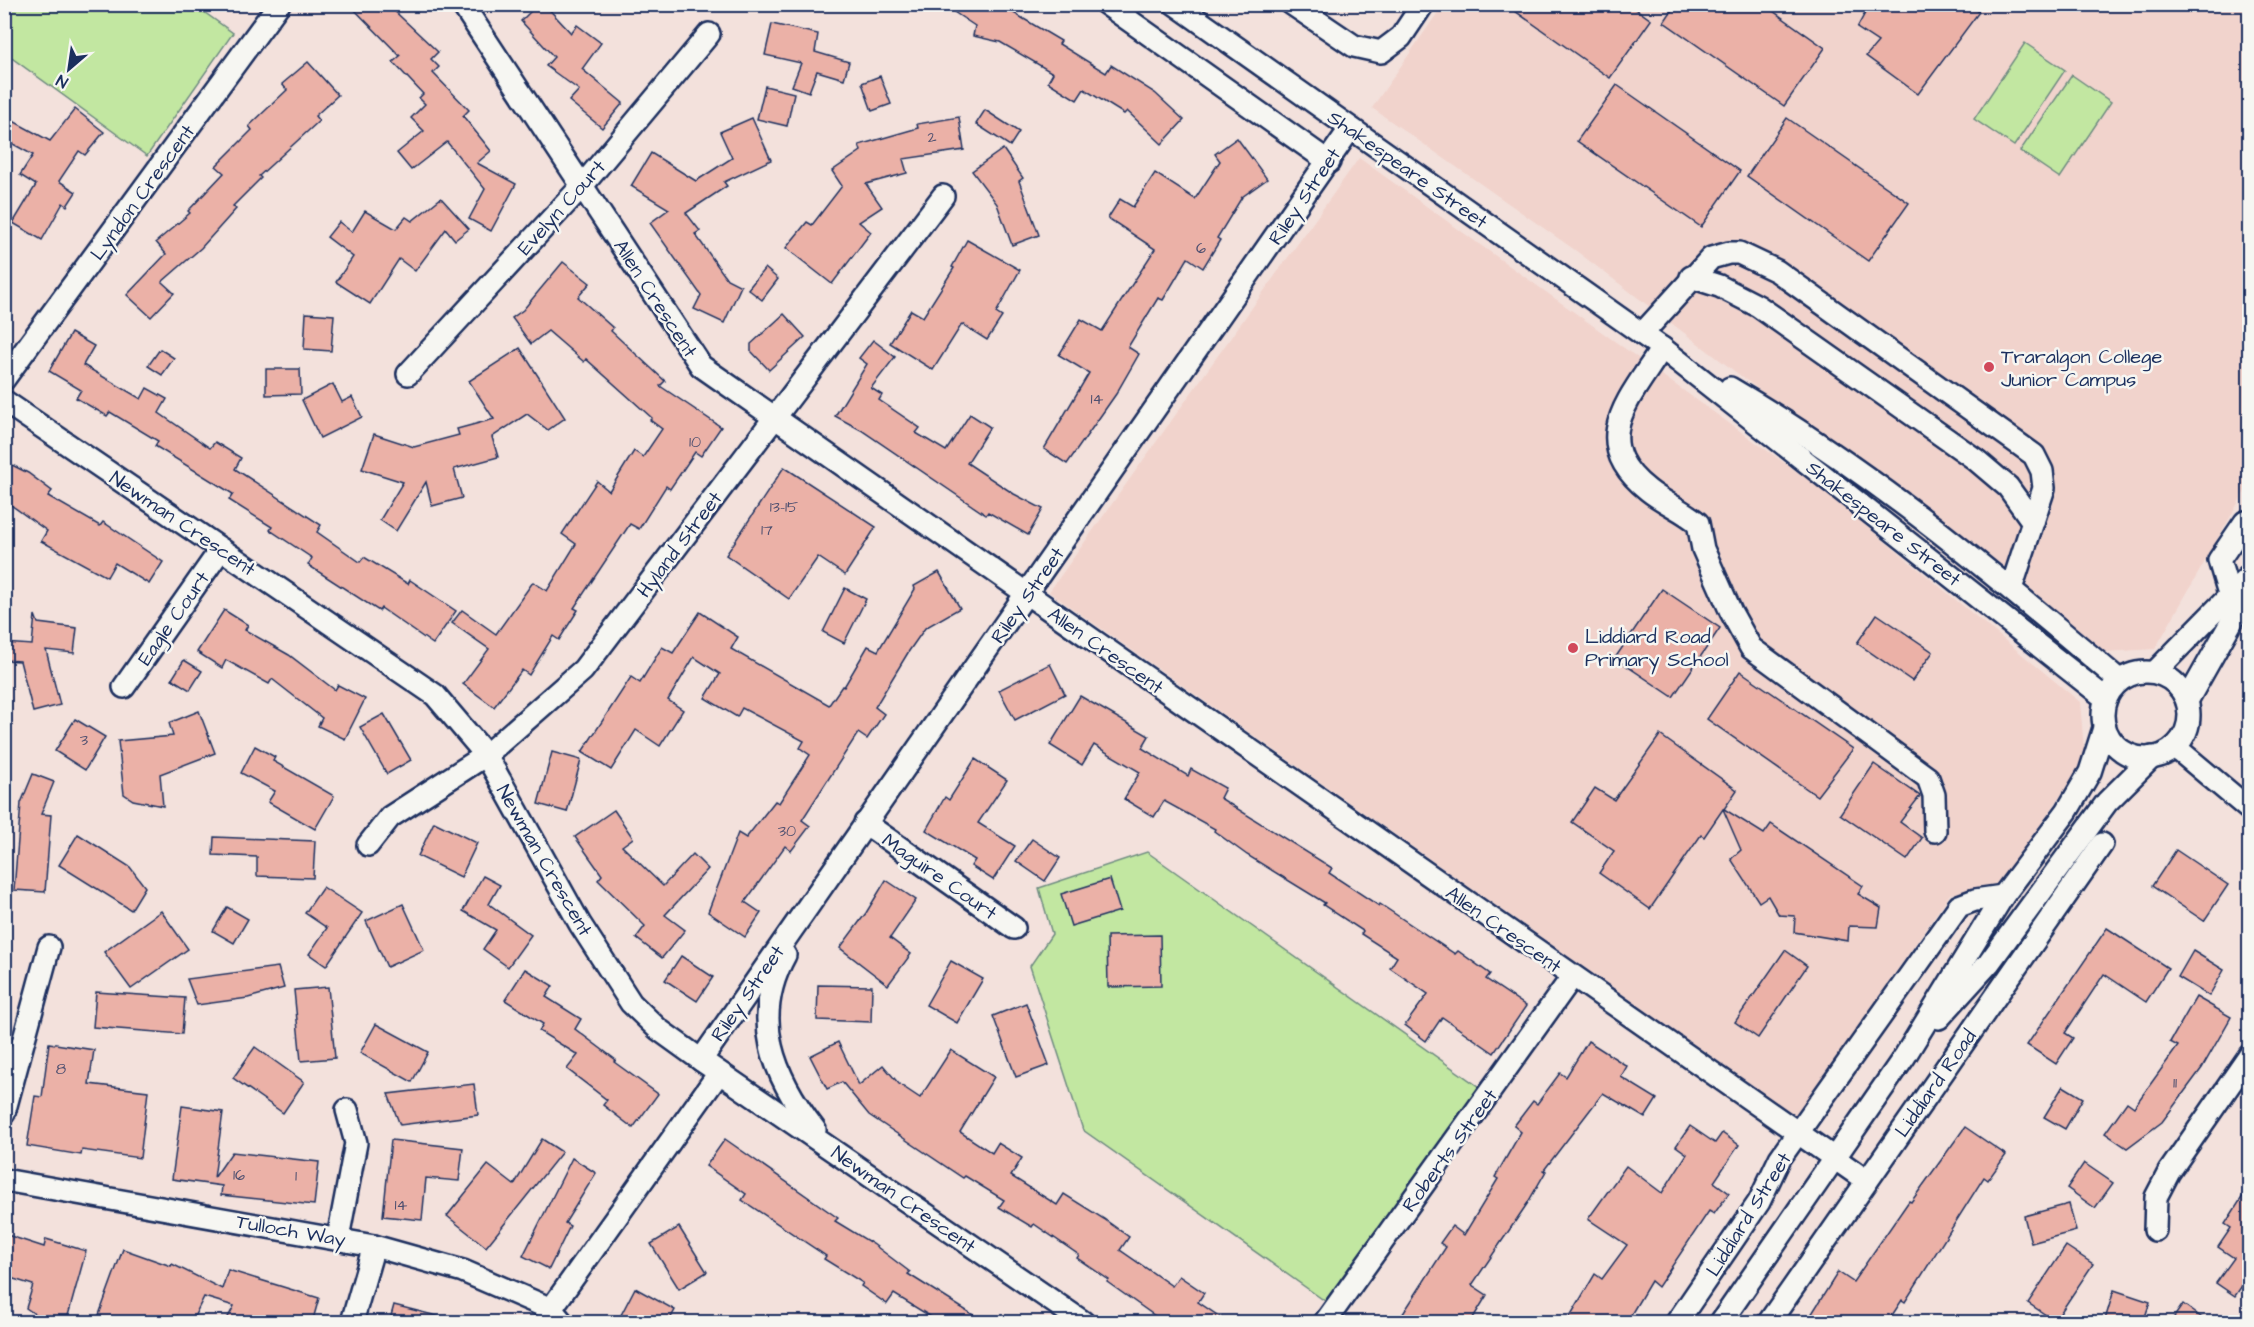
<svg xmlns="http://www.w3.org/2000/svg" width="2254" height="1327" viewBox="0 0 2254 1327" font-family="'Architects Daughter',sans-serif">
  <rect width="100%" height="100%" fill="#f3e1dc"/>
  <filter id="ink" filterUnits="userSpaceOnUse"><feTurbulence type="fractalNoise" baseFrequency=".0167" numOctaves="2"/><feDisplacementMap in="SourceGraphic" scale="12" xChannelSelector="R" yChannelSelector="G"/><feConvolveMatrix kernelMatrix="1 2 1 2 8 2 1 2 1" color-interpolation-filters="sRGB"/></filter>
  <g filter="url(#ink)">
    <!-- built -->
    <g fill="#f1d3cc">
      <polygon points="1443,5 2249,5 2249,484 2155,649 2104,652 1575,250 1372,108"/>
      <polygon points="1359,158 1821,489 2080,702 2085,761 1997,887 1950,894 1796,1116 1049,592"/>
    </g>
    <!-- green -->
    <g fill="#c2e7a1" stroke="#6e8b80" stroke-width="1.5">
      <polygon points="5,4 194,5 233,33 147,156 5,53"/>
      <polygon points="2025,43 2065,70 2014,146 1974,119"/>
      <polygon points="2072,75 2111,102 2060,178 2020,151"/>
      <polygon points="1147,852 1479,1087 1325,1301 1083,1130 1030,966 1052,934 1039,888"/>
    </g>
    <!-- building -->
    <g fill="#ebb1a7" stroke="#1b2f5e" stroke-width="1.5">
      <polygon points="349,4 387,4 438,52 431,59 439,67 433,73 469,110 463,116 491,151 477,163 516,184 491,231 469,219 485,189 447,142 411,170 397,153 424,131 411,118 425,104 419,98 423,94 393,62 400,56"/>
      <polygon points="538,4 544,4 571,33 577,25 601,43 582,69 623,103 602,128 569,101 579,90 546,66 554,57 521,21"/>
      <polygon points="942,4 1013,4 1012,12 1061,41 1059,44 1106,73 1111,65 1155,93 1184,120 1162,144 1127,111 1124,114 1084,89 1077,100 1048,82 1053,73 1000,42 973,36 975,26"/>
      <polygon points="1505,4 1629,4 1651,20 1610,78"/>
      <polygon points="1676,4 1763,4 1825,48 1784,106 1664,22"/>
      <polygon points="1870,4 1969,4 1979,12 1918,94 1866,56 1878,42 1857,28"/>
      <polygon points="772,24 818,34 815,52 849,62 844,79 817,71 809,92 792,86 801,63 765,55"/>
      <polygon points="308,62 338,95 315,116 319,121 259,176 261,178 233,206 236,209 201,248 162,282 174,293 151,317 127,295 166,254 156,242 190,213 188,211 224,173 216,166 252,130 249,126 287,90 282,84"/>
      <polygon points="880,76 891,104 872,111 862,83"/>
      <polygon points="1617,85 1740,171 1701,227 1577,141"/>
      <polygon points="765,86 794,93 787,126 757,119"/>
      <polygon points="75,109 104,132 85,155 79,151 59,181 76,192 67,206 63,203 42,240 13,223 36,185 20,175 33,155 4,139 4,116 50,141"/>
      <polygon points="985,110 1019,132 1010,146 976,124"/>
      <polygon points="959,117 964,150 903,159 907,173 866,184 882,207 859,222 871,232 832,284 786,248 807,222 812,225 842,186 832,171 861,151 859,145 918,128 917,124"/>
      <polygon points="752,118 771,160 724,182 727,186 686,213 700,231 695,234 727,279 741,286 724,323 694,309 701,295 650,223 669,209 631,186 651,153 696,181 732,158 720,132"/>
      <polygon points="1787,118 1909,203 1868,261 1747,176"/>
      <polygon points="1237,138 1267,179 1242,197 1217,238 1220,240 1203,268 1188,258 1163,300 1158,298 1128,347 1139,354 1116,394 1067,464 1044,449 1089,373 1059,355 1081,319 1102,331 1155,249 1108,218 1120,199 1133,207 1155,173 1195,199 1220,161 1215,154"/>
      <polygon points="1003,149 1023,178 1019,181 1039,235 1012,245 997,204 972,171"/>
      <polygon points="441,198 469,229 455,240 446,229 415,271 399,259 370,304 336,282 353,257 327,237 339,222 352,232 365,211 396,229 406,217 412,221"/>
      <polygon points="967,240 1020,270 996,313 1002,317 987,340 962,324 933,370 890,343 911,310 923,317 954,268 952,267"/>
      <polygon points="563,262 590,283 578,297 613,328 611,331 665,381 660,386 721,427 701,456 695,452 670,489 666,486 639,529 630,524 574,608 578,610 559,640 553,636 529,675 522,670 494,707 463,684 489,649 452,623 462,610 496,634 533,582 547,591 576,544 562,534 597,481 609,491 634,451 643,457 662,429 650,420 652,418 586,359 584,362 548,331 531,344 512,318 523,310"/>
      <polygon points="765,268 778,279 762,300 748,289"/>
      <polygon points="306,313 334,315 331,351 304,349"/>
      <polygon points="784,314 805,337 769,370 751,351 751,344"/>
      <polygon points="71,333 94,346 83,365 141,399 147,388 167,399 159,413 210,448 215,442 241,458 235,469 321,525 317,532 360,562 364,557 408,584 410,580 456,611 433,644 381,608 379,611 308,565 312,558 270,530 272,527 229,500 233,494 155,446 158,441 110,412 107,416 76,398 81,390 49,371"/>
      <polygon points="873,340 895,357 871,388 882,395 879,400 920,428 916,433 946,451 970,414 990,427 967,463 1014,494 1043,509 1028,535 988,512 986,515 861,430 835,416 867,364 859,358"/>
      <polygon points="520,348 565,418 548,430 527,414 492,437 498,457 454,469 462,498 432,506 426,482 396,531 380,520 403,482 362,469 374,434 414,447 459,435 457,429 494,419 469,381"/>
      <polygon points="160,349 174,358 162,375 148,366"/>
      <polygon points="266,369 300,369 301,394 266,395"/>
      <polygon points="333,384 342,402 352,397 362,417 320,438 302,400"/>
      <polygon points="4,461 28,473 52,491 48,496 100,526 103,522 163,562 149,584 115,563 107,577 41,541 47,531 4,500"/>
      <polygon points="784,467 876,527 845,575 818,557 789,599 726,555"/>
      <polygon points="939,572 960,608 925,628 909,651 875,707 884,714 867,739 858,733 802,820 810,826 791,851 785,846 745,902 761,913 745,937 708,912 738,833 746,838 775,801 779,803 810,755 800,748 804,741 742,708 737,717 705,698 720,674 694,657 668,700 683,710 660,746 636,730 611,770 582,752 631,677 640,683 662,647 673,653 700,612 738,637 731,649 829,705 842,686 844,687 868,646 878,651 915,589 914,586"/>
      <polygon points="845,588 866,599 844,643 823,632"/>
      <polygon points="1662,589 1720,628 1673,697 1615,658"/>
      <polygon points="224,610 248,625 245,630 289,655 335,690 338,685 365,699 345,739 318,726 322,718 272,679 269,684 226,660 222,668 197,652"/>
      <polygon points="1877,614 1933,652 1912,681 1857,643"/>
      <polygon points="35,615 38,623 77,628 74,653 46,650 60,705 33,712 20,661 4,660 4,643 32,645"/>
      <polygon points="184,660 202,671 190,690 172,679"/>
      <polygon points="1050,664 1065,694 1015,720 999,690"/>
      <polygon points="1740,671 1853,749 1817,796 1707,719"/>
      <polygon points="1080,696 1149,736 1142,748 1188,776 1191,769 1225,788 1220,798 1332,868 1329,873 1379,906 1380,904 1455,954 1458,951 1490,974 1486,979 1526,1006 1494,1053 1442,1017 1426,1041 1405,1025 1428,994 1390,968 1397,957 1361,934 1363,931 1323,905 1325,903 1247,855 1214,831 1215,829 1164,801 1154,817 1124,799 1140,772 1094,745 1082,765 1050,745"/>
      <polygon points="199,711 215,753 160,774 163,806 133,800 124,794 118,741 173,736 169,723"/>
      <polygon points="384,714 411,760 387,774 360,727"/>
      <polygon points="75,719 105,737 85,770 55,751"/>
      <polygon points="1660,735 1737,790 1724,809 1764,834 1771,824 1863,886 1858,894 1881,908 1878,927 1849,926 1848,941 1794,932 1795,916 1779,915 1768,896 1759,902 1731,859 1741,850 1723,809 1704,837 1701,835 1650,909 1599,873 1614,851 1572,822 1595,788 1614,800"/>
      <polygon points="255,746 275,757 273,761 334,796 315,829 268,802 275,791 241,773"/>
      <polygon points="552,752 581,760 567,812 538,804"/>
      <polygon points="975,759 1007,780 978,823 1015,846 993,880 971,866 975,860 926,830 945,797 949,800"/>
      <polygon points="1874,764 1920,796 1900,822 1922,838 1907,860 1840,814"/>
      <polygon points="33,774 54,782 41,814 51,815 45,892 14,890 21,803"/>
      <polygon points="614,810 633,838 622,846 663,886 693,854 708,869 665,915 685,930 662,958 636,938 645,926 598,880 602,875 575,837"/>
      <polygon points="434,822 477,843 461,877 418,856"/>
      <polygon points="78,834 130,867 145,887 131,910 59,865"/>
      <polygon points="214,837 315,841 313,878 257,876 257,857 213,855"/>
      <polygon points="1032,839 1060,858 1045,881 1016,861"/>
      <polygon points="2176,850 2228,885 2204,921 2152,886"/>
      <polygon points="483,876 500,885 489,904 531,935 508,967 483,949 496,930 463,911"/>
      <polygon points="1110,879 1120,911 1071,926 1061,894"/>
      <polygon points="886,880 916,900 890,938 911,954 888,985 840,948 866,913"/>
      <polygon points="323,887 362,913 326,966 309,954 327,928 305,913"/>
      <polygon points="403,904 424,950 387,967 366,921"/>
      <polygon points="227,907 248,919 234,943 213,931"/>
      <polygon points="161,911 188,949 131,989 104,952"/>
      <polygon points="2107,928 2168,968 2146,1002 2104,974 2065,1033 2073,1038 2056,1064 2027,1045"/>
      <polygon points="1160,935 1161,986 1108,987 1107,936"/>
      <polygon points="1785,950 1807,966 1758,1038 1735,1022"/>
      <polygon points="2193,951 2224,970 2209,996 2178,977"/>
      <polygon points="681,956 713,977 697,1001 665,980"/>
      <polygon points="951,961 983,979 957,1023 926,1005"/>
      <polygon points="278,967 284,988 248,998 197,1005 187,979"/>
      <polygon points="525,969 553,986 546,997 581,1019 575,1029 616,1060 614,1062 658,1094 633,1128 603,1105 607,1100 567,1069 578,1055 539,1031 543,1024 505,1000"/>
      <polygon points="818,985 872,986 871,1022 817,1020"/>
      <polygon points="328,987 335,1058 301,1061 294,990"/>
      <polygon points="96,992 185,998 182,1034 93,1027"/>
      <polygon points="2196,997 2231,1017 2202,1068 2162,1122 2127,1148 2105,1133 2127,1102 2134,1107 2178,1046 2170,1042"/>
      <polygon points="1026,1003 1049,1065 1016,1077 993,1016"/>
      <polygon points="376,1024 428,1052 412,1082 360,1053"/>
      <polygon points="1588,1041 1627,1066 1621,1077 1657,1099 1645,1118 1603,1093 1544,1170 1546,1171 1527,1204 1472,1285 1487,1295 1470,1323 1397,1323 1446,1247 1440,1243 1452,1226 1464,1235 1498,1179 1495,1177 1521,1132 1514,1126 1533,1101 1537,1104 1560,1073 1566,1077"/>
      <polygon points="838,1042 859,1085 883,1065 899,1084 920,1098 951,1050 994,1077 960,1132 992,1153 998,1143 1022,1158 1011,1176 1057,1205 1064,1194 1104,1219 1129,1237 1120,1250 1172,1286 1179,1276 1204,1293 1198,1302 1229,1323 1165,1323 1107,1282 1109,1280 1077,1258 1079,1255 1034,1224 1032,1227 999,1207 1004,1200 965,1176 963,1178 869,1115 842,1082 827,1089 810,1056"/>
      <polygon points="49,1043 94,1050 89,1084 148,1091 140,1158 82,1150 81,1155 27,1146 35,1096 42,1097"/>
      <polygon points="255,1047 304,1082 283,1113 233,1078"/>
      <polygon points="474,1084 478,1115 400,1125 388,1094"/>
      <polygon points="2063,1086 2083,1098 2065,1129 2044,1117"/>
      <polygon points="182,1106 223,1112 214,1178 232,1152 319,1162 314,1205 221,1195 222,1186 172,1179"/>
      <polygon points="1690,1126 1715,1143 1722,1133 1739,1145 1714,1182 1729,1193 1714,1214 1709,1211 1658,1287 1651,1281 1626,1323 1566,1323 1595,1274 1602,1279 1627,1245 1588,1219 1626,1166 1662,1193 1687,1154 1676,1146"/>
      <polygon points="1965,1127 2006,1155 1988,1180 1984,1177 1905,1302 1902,1300 1887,1323 1806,1323 1838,1272 1853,1282 1909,1201 1911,1202"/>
      <polygon points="542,1139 562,1152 486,1247 447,1216 488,1165 514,1185"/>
      <polygon points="725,1139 838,1218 835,1221 873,1244 910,1272 908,1274 986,1323 941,1323 894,1294 887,1304 861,1286 863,1283 824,1259 826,1256 742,1200 746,1194 706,1166"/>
      <polygon points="391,1140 463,1148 459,1181 426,1178 422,1220 383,1216"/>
      <polygon points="572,1158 596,1173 565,1223 570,1226 549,1269 523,1256"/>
      <polygon points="2084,1163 2113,1183 2095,1208 2067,1188"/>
      <polygon points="2250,1185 2250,1274 2235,1296 2216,1283 2234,1258 2218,1247 2231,1228 2225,1224"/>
      <polygon points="2069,1204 2076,1231 2031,1243 2024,1216"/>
      <polygon points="679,1227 707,1272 679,1289 651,1244"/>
      <polygon points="4,1234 44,1247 46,1239 86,1251 66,1323 48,1323 26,1308 33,1285 4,1276"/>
      <polygon points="2066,1246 2093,1264 2055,1321 2028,1303"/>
      <polygon points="123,1249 171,1266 172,1264 222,1289 228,1270 319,1298 312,1323 225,1323 234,1306 204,1297 191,1323 96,1323"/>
      <polygon points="635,1288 675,1310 668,1323 635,1323 621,1315"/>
      <polygon points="2114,1290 2150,1302 2143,1323 2104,1323"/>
      <polygon points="2183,1304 2209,1323 2170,1323"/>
      <polygon points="394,1305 441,1317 440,1323 389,1323"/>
    </g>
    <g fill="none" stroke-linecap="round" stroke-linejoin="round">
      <!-- minor casing -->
      <g stroke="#1b2f5e" stroke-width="26">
        <g id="minor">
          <polyline points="462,4 701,366 1867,1181"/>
          <polyline points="1106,4 1329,162"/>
          <polyline points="1175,4 1662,348 2105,698"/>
          <polyline points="1292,4 1354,46 1381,52 1401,37 1423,4"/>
          <polyline points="1691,277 1719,286 1758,306 1975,459 2008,487 2033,522"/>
          <polyline points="1642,334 1711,258 1729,253 1739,253 1777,271 2034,455 2042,471 2044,488 2011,589"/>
          <path d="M1662,348C1630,399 1586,441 1648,490C1664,503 1683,510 1698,523L1703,549L1731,612L1751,648L1928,778L1934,795L1935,831"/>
          <polyline points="408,374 582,186 709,34"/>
          <polyline points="4,379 279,4"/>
          <path d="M1730,388C1871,470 1995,575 2119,680"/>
          <polyline points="4,401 435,695 486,755 580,924 631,1003 658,1029 701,1060 1083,1322"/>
          <polyline points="2233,607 2219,560 2245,522"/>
          <polyline points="2155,672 2250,575"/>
          <circle cx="2146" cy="715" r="43"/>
          <polyline points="124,687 221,549"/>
          <polyline points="2187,701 2250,589"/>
          <polyline points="2175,747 2250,810"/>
          <polyline points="865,823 1014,928"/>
          <polyline points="368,845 390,817 486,755 583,670 943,196"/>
          <path d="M785,955C750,1019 773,1076 815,1130"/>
          <polyline points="1939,1018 1989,963 2107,802 2152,757"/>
          <polyline points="701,1060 1350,129"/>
          <polyline points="4,1113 49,947"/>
          <polyline points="4,1180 374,1246 463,1271 551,1309 562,1322"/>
          <polyline points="2155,1230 2156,1197 2169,1172 2250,1055"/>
          <polyline points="338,1238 356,1143 347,1110"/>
          <polyline points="551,1309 719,1073"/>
          <polyline points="352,1322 374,1246"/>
          <polyline points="1325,1322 1572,977"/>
          <polyline points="1677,1322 1759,1202 1780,1158 1959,906 1975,900 2003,896"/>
          <polyline points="1721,1322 1905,1056 2003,896 2067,811 2090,772 2104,728"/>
          <polyline points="1769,1322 2102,844"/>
        </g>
      </g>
      <!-- minor -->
      <use href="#minor" stroke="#f6f6f2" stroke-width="21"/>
    </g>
  </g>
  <!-- markers -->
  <g fill="#d1495b" stroke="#f6f6f2" stroke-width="2">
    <circle cx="1989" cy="367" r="6"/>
    <circle cx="1573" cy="648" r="6"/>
  </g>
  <g text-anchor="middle" stroke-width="5" stroke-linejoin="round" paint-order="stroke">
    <!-- number labels -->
    <g font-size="16" fill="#4f5070">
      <text x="932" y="142">2</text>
      <text x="1201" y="253">6</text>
      <text x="1097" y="404">14</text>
      <text x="695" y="447">10</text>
      <text x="784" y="512">13-15</text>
      <text x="767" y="535">17</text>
      <text x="84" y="745">3</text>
      <text x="787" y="836">30</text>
      <text x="61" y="1074">8</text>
      <text x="2175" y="1088">11</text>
      <text x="239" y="1180">16</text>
      <text x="296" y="1181">1</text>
      <text x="401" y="1210">14</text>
    </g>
    <!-- street labels -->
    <g font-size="20" fill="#1b2f5e" stroke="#f6f6f2">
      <text transform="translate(1408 169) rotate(35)" y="7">Shakespeare Street</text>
      <text transform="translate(142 192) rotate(-54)" y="7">Lyndon Crescent</text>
      <text transform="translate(1304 196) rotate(-56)" y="7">Riley Street</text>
      <text transform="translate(561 207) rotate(-48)" y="7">Evelyn Court</text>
      <text transform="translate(656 298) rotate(57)" y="7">Allen Crescent</text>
      <text transform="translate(183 523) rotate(34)" y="7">Newman Crescent</text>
      <text transform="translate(1884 523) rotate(38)" y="7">Shakespeare Street</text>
      <text transform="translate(679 544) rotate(-53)" y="7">Hyland Street</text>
      <text transform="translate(1027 595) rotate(-55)" y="7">Riley Street</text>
      <text transform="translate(173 618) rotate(-55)" y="7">Eagle Court</text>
      <text transform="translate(1106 650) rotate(35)" y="7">Allen Crescent</text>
      <text transform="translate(545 860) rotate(60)" y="7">Newman Crescent</text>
      <text transform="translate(940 876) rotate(35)" y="7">Maguire Court</text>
      <text transform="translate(1504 929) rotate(35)" y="7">Allen Crescent</text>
      <text transform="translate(747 993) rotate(-55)" y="7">Riley Street</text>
      <text transform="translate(1935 1083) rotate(-55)" y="7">Liddiard Road</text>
      <text transform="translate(1449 1150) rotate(-54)" y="7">Roberts Street</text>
      <text transform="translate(904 1199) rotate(35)" y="7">Newman Crescent</text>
      <text transform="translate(1748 1214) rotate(-58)" y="7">Liddiard Street</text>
      <text transform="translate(291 1230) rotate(10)" y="7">Tulloch Way</text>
    </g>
    <!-- poi labels -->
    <g font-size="20" fill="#1b2f5e" stroke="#f6f6f2" text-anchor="start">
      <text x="2001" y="363">Traralgon College<tspan x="2001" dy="23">Junior Campus</tspan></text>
      <text x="1585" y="643">Liddiard Road<tspan x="1585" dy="23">Primary School</tspan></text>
    </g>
  </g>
  <!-- margin -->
  <rect width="2254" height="1327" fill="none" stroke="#f6f6f2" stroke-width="24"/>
  <rect x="12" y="12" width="2230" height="1303" fill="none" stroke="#1b2f5e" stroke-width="2" filter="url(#ink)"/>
  <!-- north arrow -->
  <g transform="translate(69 69) rotate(209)" stroke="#f6f6f2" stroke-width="4.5" paint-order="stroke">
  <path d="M0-4.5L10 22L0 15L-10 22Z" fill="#1b2f5e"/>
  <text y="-9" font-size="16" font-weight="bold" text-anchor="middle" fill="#1b2f5e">N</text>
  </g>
</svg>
